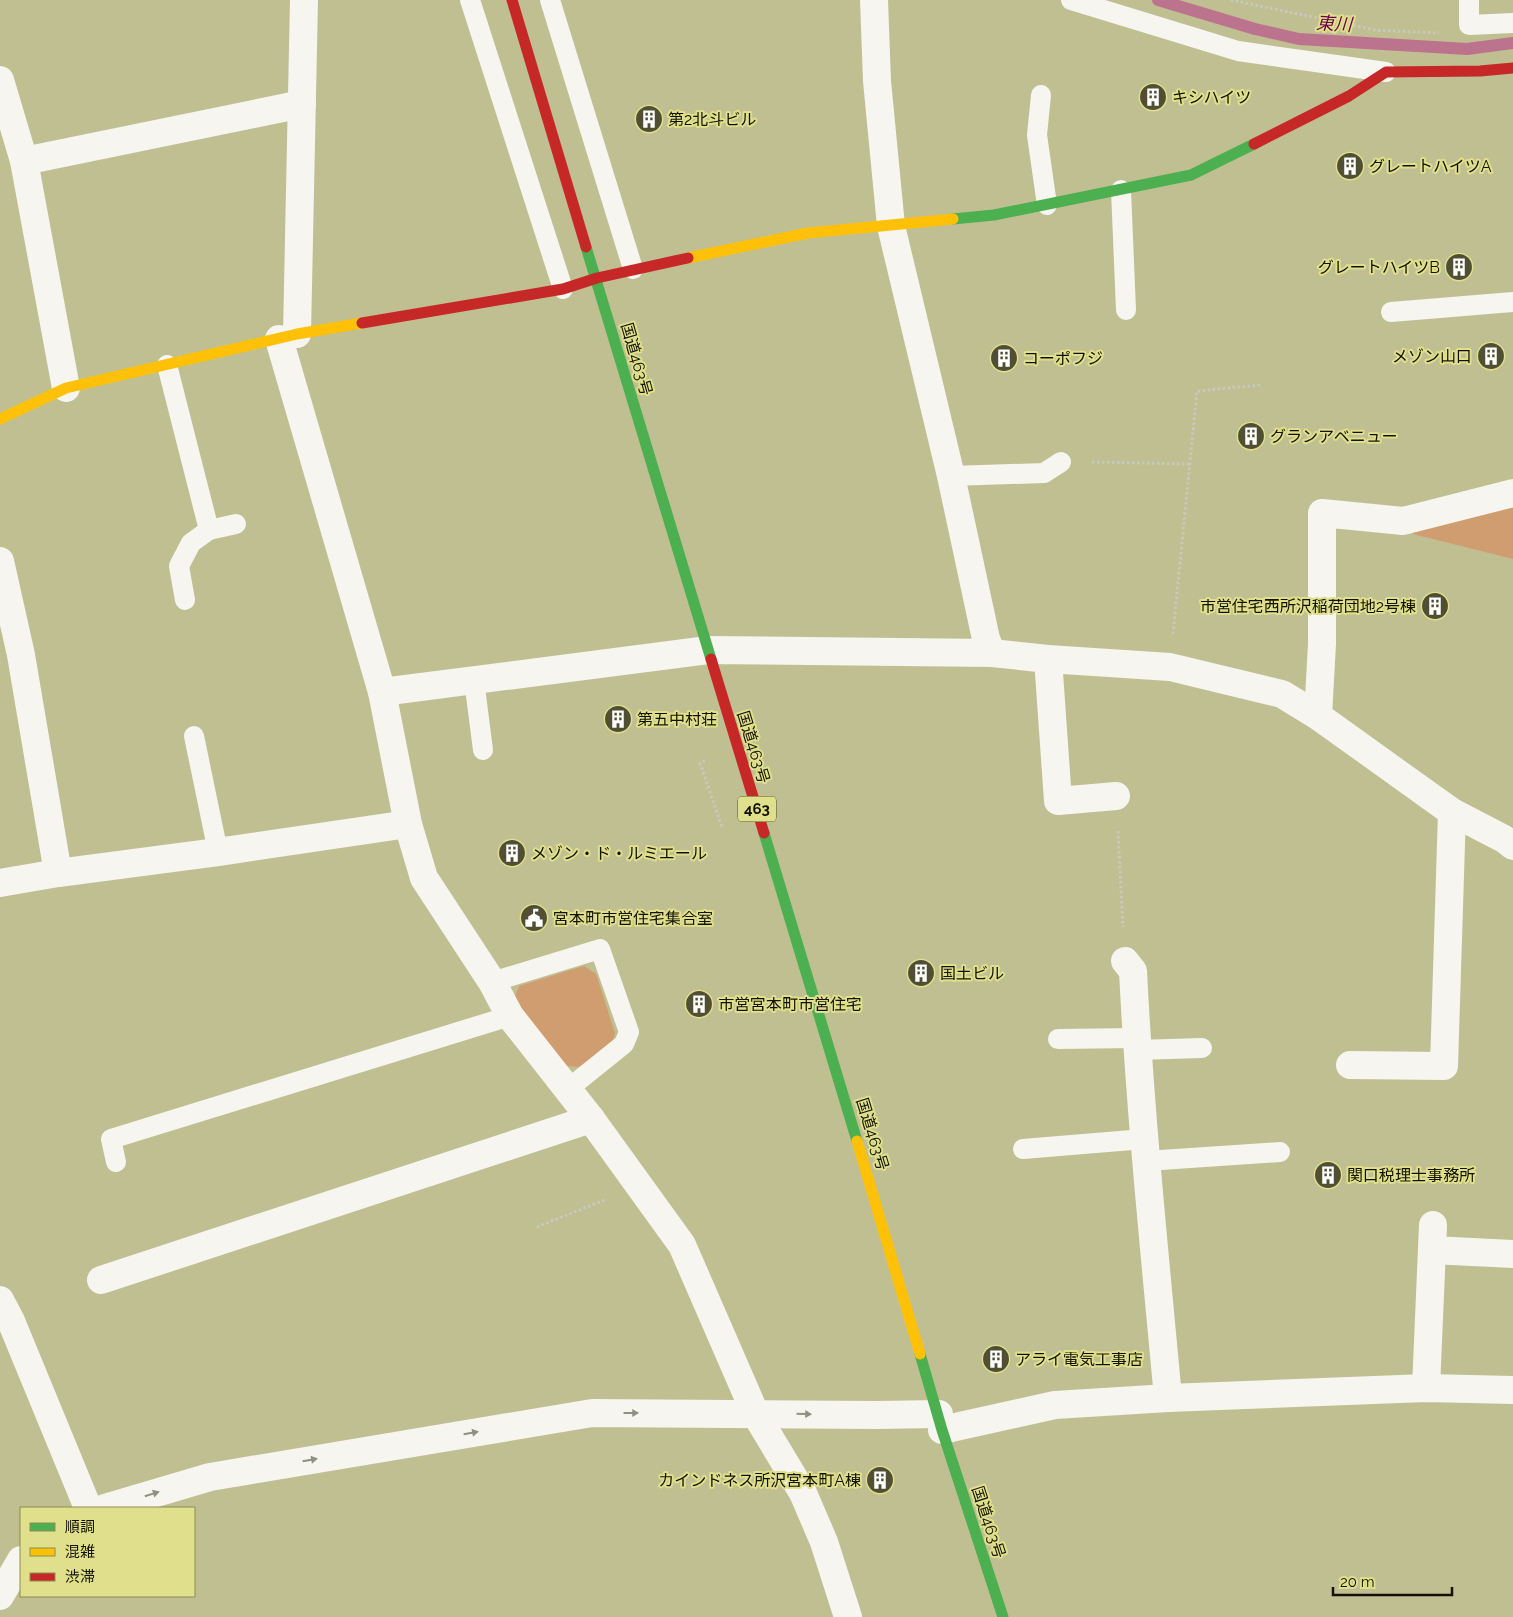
<svg xmlns="http://www.w3.org/2000/svg" width="1513" height="1617" viewBox="0 0 1513 1617" font-family="Raleway,'Noto Sans JP',sans-serif">
  <rect width="100%" height="100%" fill="#c0bf92"/>
  <!-- green -->
  <g fill="#cf9d6f">
    <polygon points="1513,507 1513,559 1413,534 1414,530"/>
    <polygon points="584,966 596,974 615,1033 612,1044 582,1067 565,1066 514,999 519,986"/>
  </g>
  <g fill="none" stroke-linecap="round" stroke-linejoin="round">
    <!-- stream -->
    <polyline stroke="#bc738e" stroke-width="12" points="1158,0 1255,29 1299,39 1467,49 1513,43"/>
    <!-- path -->
    <g stroke="#c8c8bb" stroke-width="3" stroke-dasharray="2.5 2.5" stroke-linecap="butt">
      <polyline points="1231,0 1375,30 1439,33"/>
      <polyline points="1092,462 1189,464"/>
      <polyline points="1173,634 1197,391 1260,385"/>
      <polyline points="705,761 700,763 722,827"/>
      <polyline points="1118,831 1123,927"/>
      <polyline points="537,1227 607,1199"/>
    </g>
    <!-- lane -->
    <g stroke="#f6f5ef" stroke-width="20">
      <polyline points="470,0 563,289"/>
      <polyline points="550,0 633,269"/>
      <polyline points="1071,0 1238,51 1386,72"/>
      <polyline points="1469,0 1469,25 1513,23"/>
      <polyline points="1041,95 1037,135 1047,205"/>
      <polyline points="1121,190 1126,310"/>
      <polyline points="1391,312 1513,302"/>
      <polyline points="167,365 209,530 191,543 179,566 185,600"/>
      <polyline points="951,476 1044,473 1061,462"/>
      <polyline points="209,530 236,524"/>
      <polyline points="474,680 483,750"/>
      <polyline points="194,736 218,852"/>
      <polyline points="492,982 600,949 629,1032 624,1044 568,1089"/>
      <polyline points="1058,1039 1136,1038"/>
      <polyline points="1137,1050 1202,1048"/>
      <polyline points="1023,1149 1144,1139"/>
      <polyline points="1146,1161 1280,1152"/>
      <polyline points="116,1162 111,1139 510,1016"/>
    </g>
    <!-- street -->
    <g stroke="#f6f5ef" stroke-width="28">
      <polyline points="874,0 877,81 891,226 951,476 986,639 992,653"/>
      <polyline points="0,80 24,161 66,388"/>
      <polyline points="24,161 302,104"/>
      <polyline points="297,334 304,0"/>
      <polyline points="279,339 382,692 408,824 424,878 492,982 510,1016 591,1119 682,1245 755,1413 803,1493 824,1542 848,1617"/>
      <polyline points="0,561 21,655 58,873"/>
      <polyline points="1048,659 1058,801 1116,796"/>
      <polyline points="382,692 708,650 992,653 1048,659 1170,667 1282,694 1318,716 1452,812 1504,839 1513,846"/>
      <polyline points="1318,716 1322,644 1322,513 1403,521 1513,493"/>
      <polyline points="0,883 58,873 218,852 408,824"/>
      <path d="M1125,961L1133,971C1140,1113 1155,1256 1168,1398"/>
      <polyline points="1350,1065 1444,1066 1452,812"/>
      <polyline points="1432,1250 1513,1254"/>
      <polyline points="101,1280 591,1119"/>
      <polyline points="0,1300 11,1321 88,1508"/>
      <polyline points="1426,1388 1433,1225"/>
      <polyline points="942,1430 1055,1405 1168,1398 1426,1388 1513,1390"/>
      <polyline points="105,1508 210,1477 592,1413 877,1415 939,1414"/>
      <polyline points="0,1596 21,1560"/>
    </g>
    <!-- fast -->
    <g stroke="#4caf50" stroke-width="11">
      <polyline points="953,219 994,215 1191,175 1254,144"/>
      <polyline points="586,247 711,659"/>
      <polyline points="764,833 857,1141"/>
      <polyline points="920,1354 942,1430 1003,1617"/>
    </g>
    <!-- slow -->
    <g stroke="#ffc107" stroke-width="11">
      <polyline points="688,258 808,233 953,219"/>
      <polyline points="0,419 66,388 297,334 362,323"/>
      <polyline points="857,1141 920,1354"/>
    </g>
    <!-- jam -->
    <g stroke="#c62828" stroke-width="11">
      <polyline points="512,0 586,247"/>
      <polyline points="1254,144 1349,96 1386,72 1480,71 1513,68"/>
      <polyline points="362,323 563,289 597,278 688,258"/>
      <polyline points="711,659 764,833"/>
    </g>
  </g>
  <!-- one-way arrows -->
  <defs><path id="oneway-solid" d="M-6-.8H1V-3.2L6.5 0L1 3.2V.8H-6Z" transform="scale(1.25)"/></defs>
  <g fill="#908f83">
    <use href="#oneway-solid" transform="translate(631 1413)"/>
    <use href="#oneway-solid" transform="translate(804 1414) rotate(1)"/>
    <use href="#oneway-solid" transform="translate(471 1433) rotate(-10)"/>
    <use href="#oneway-solid" transform="translate(310 1460) rotate(-10)"/>
    <use href="#oneway-solid" transform="translate(152 1494) rotate(-17)"/>
  </g>
  <!-- icons -->
  <defs>
    <g id="building-disc" transform="scale(1.4375)"><circle r="9.5" fill="#504f33" stroke="#e0df8c"/><path d="M-4-6H4V6H1V3H-1V6H-4ZM-2.5-4.3h1.7v1.8h-1.7ZM.8-4.3h1.7v1.8H.8ZM-2.5-1h1.7V.8h-1.7ZM.8-1h1.7V.8H.8Z" fill="#fff"/></g>
    <g id="civic-disc" transform="scale(1.4375)"><circle r="9.5" fill="#504f33" stroke="#e0df8c"/><path d="M-.6-6.5H3V-4.5H.6V-3L4-1V1h2V6H-6V1h2V-1L-.6-3ZM-1.2 2.5V6h2.4V2.5Z" fill="#fff"/></g>
  </defs>
  <g fill-rule="evenodd">
    <use href="#building-disc" x="1153" y="97"/>
    <use href="#building-disc" x="649" y="119"/>
    <use href="#building-disc" x="1350" y="166"/>
    <use href="#building-disc" x="1459" y="267"/>
    <use href="#building-disc" x="1491" y="356"/>
    <use href="#building-disc" x="1004" y="358"/>
    <use href="#building-disc" x="1251" y="436"/>
    <use href="#building-disc" x="1435" y="606"/>
    <use href="#building-disc" x="618" y="719"/>
    <use href="#building-disc" x="512" y="853"/>
    <use href="#civic-disc" x="534" y="918"/>
    <use href="#building-disc" x="921" y="973"/>
    <use href="#building-disc" x="699" y="1004"/>
    <use href="#building-disc" x="1328" y="1175"/>
    <use href="#building-disc" x="996" y="1359"/>
    <use href="#building-disc" x="880" y="1480"/>
  </g>
  <g text-anchor="middle" stroke-width="4" stroke-linejoin="round" paint-order="stroke">
    <!-- shield labels -->
    <rect fill="#e0df8c" stroke="#50502a" stroke-width="1" x="738" y="796.5" width="38" height="25" rx="4"/>
    <g font-size="15" font-weight="bold" fill="#131200">
      <text x="757" y="814">463</text>
    </g>
    <!-- poi labels -->
    <g font-size="16" fill="#131200" stroke="#e0df8c" text-anchor="start">
      <text x="1172" y="103">キシハイツ</text>
      <text x="668" y="125">第2北斗ビル</text>
      <text x="1369" y="172">グレートハイツA</text>
      <text x="1440" y="273" text-anchor="end">グレートハイツB</text>
      <text x="1472" y="362" text-anchor="end">メゾン山口</text>
      <text x="1023" y="364">コーポフジ</text>
      <text x="1270" y="442">グランアベニュー</text>
      <text x="1416" y="612" text-anchor="end">市営住宅西所沢稲荷団地2号棟</text>
      <text x="637" y="725">第五中村荘</text>
      <text x="531" y="859">メゾン・ド・ルミエール</text>
      <text x="553" y="924">宮本町市営住宅集合室</text>
      <text x="940" y="979">国土ビル</text>
      <text x="718" y="1010">市営宮本町市営住宅</text>
      <text x="1347" y="1181">関口税理士事務所</text>
      <text x="1015" y="1365">アライ電気工事店</text>
      <text x="861" y="1486" text-anchor="end">カインドネス所沢宮本町A棟</text>
    </g>
    <!-- street labels -->
    <g font-size="16" fill="#131200" stroke="#e0df8c">
      <text transform="translate(637 359) rotate(74)" y="6">国道463号</text>
      <text transform="translate(754 747) rotate(73)" y="6">国道463号</text>
      <text transform="translate(873 1134) rotate(73)" y="6">国道463号</text>
      <text transform="translate(989 1522) rotate(72)" y="6">国道463号</text>
    </g>
    <!-- water labels -->
    <g font-size="18" font-style="italic" fill="#6a0448" stroke="#e0df8c">
      <text transform="translate(1334 24) rotate(3)" y="6">東川</text>
    </g>
  </g>
  <!-- legend -->
  <rect x="20" y="1507" width="175" height="90" fill="#e0df8c" stroke="#8e8d54"/>
  <rect x="30" y="1523" width="25" height="8" fill="#4caf50" stroke="#8e8d54"/>
  <text x="65" y="1532" font-size="15" fill="#131200">順調</text>
  <rect x="30" y="1548" width="25" height="8" fill="#ffc107" stroke="#8e8d54"/>
  <text x="65" y="1557" font-size="15" fill="#131200">混雑</text>
  <rect x="30" y="1573" width="25" height="8" fill="#c62828" stroke="#8e8d54"/>
  <text x="65" y="1582" font-size="15" fill="#131200">渋滞</text>
  <!-- scale -->
  <path d="M1333 1587v8h119v-8" fill="none" stroke="#131200" stroke-width="2.5"/>
  <text x="1340" y="1587" font-size="15" fill="#131200" stroke="#e0df8c" stroke-width="4" paint-order="stroke">20 m</text>
</svg>
